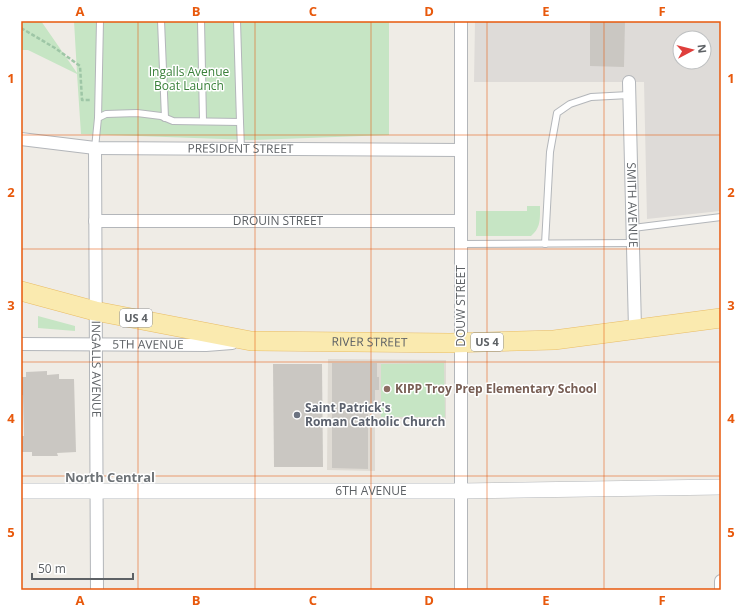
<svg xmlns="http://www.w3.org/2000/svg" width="742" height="611" viewBox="0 0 742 611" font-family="'Open Sans',sans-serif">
  <rect width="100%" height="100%" fill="#efece6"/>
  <!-- industrial -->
  <path fill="#dedbd8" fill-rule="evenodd" d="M475,21H721L720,211L647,219L644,82H474ZM680,38H704V62H680Z"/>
  <!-- education -->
  <polygon fill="#dfdbd4" points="328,359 446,360 446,419 375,419 375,471 327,470"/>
  <!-- green -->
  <g fill="#c6e5c4">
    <polygon points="21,21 41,21 77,73 74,21 389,21 389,135 251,140 81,134 77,74 28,50 21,50"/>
    <path d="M527,206H540C540,218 541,228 531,236H476V211H527Z"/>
    <polygon points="38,316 75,326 75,331 38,328"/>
    <polygon points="444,363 445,417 381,417 381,364"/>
  </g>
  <!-- building -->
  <g fill="#cac7c2">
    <polygon points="590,21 625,21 624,67 590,66"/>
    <polygon points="332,363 377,363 377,377 379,377 379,390 375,390 375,405 368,405 368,469 332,468"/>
    <polygon points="273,364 322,364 323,467 274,467"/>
    <polygon points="47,371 47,375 59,374 59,379 74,379 76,452 57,453 58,456 32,456 32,452 21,452 21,436 24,436 23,395 21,395 21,377 26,377 26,372"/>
  </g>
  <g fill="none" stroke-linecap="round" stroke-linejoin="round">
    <!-- service casing -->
    <g stroke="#b3b6ba" stroke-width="8">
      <g id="service">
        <polyline points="161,21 165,118"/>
        <polyline points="201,21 203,121"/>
        <polyline points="237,21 240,122"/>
        <polyline points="98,118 100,21"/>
        <polyline points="95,148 98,118 106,114 137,113 161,116 173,121 240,122 241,149"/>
        <polyline points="633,228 721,217"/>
        <polyline points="461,244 633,243"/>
        <polyline points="545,244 550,152 557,113 570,104 591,97 629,95"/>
      </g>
    </g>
    <!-- minor casing -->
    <g stroke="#b3b6ba" stroke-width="14">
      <g id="minor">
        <polyline points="461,21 461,590"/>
        <path id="s1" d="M629,82L635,329"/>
        <path id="s2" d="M21,139L95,148L461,150"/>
        <path id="s3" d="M95,148L97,590"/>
        <path id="s4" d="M95,221H461"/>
        <path id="s5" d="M21,344L206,345L232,343"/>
        <polyline points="721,590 721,581"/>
      </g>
    </g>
    <!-- tertiary casing -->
    <g stroke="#b3b6ba" stroke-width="16">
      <g id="tertiary">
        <path id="s6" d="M21,491H461L721,487"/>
      </g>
    </g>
    <!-- primary casing -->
    <g stroke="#e9bc65" stroke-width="20">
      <g id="primary">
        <path id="s7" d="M21,291L95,311L251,341L450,343L554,340L721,318"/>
      </g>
    </g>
    <!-- path -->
    <polyline stroke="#9ec6a6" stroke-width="2.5" stroke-dasharray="4 2" stroke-linecap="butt" points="21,28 55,48 80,66 82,100 90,100"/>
    <!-- service -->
    <use href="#service" stroke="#fff" stroke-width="6"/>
    <!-- minor -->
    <use href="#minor" stroke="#fff" stroke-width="12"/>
    <!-- tertiary -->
    <use href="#tertiary" stroke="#fff" stroke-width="15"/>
    <!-- primary -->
    <use href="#primary" stroke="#faeaaf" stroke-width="19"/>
  </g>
  <!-- grid -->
  <path fill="none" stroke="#e8590c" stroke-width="1" stroke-opacity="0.55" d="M138,21V590M255,21V590M371,21V590M487,21V590M604,21V590M21,135H721M21,249H721M21,362H721M21,476H721"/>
  <!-- markers -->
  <circle fill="#8d6e63" stroke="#fff" stroke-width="1.5" cx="387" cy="389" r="4"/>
  <circle fill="#6b7280" stroke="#fff" stroke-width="1.5" cx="297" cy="415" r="4"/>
  <g text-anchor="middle" stroke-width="3" stroke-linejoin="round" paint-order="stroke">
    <!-- shield labels -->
    <g fill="#fff" stroke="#8e9093" stroke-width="1">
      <rect x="120" y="309" width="32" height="18" rx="3"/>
      <rect x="471" y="333" width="32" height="18" rx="3"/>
    </g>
    <g font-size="11" font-weight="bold" fill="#5d6165">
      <text x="136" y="322">US 4</text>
      <text x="487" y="346">US 4</text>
    </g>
    <!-- park labels -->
    <g font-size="12" fill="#3a803a" stroke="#fff">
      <text x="189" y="76">Ingalls Avenue<tspan x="189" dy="14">Boat Launch</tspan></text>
    </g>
    <!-- street labels -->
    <g font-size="12" fill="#5d6165" stroke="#fff">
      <text dy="4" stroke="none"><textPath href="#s2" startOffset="220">PRESIDENT STREET</textPath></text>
      <text dy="4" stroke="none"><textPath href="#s1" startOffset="123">SMITH AVENUE</textPath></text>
      <text dy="4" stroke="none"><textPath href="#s4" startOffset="183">DROUIN STREET</textPath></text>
      <text transform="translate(461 306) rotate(-90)" y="4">DOUW STREET</text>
      <text dy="4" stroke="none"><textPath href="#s7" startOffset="354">RIVER STREET</textPath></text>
      <text dy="4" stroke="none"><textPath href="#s5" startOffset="127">5TH AVENUE</textPath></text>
      <text dy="4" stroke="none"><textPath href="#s3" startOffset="221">INGALLS AVENUE</textPath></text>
      <text dy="4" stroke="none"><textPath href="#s6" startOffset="350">6TH AVENUE</textPath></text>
    </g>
    <!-- education labels -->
    <g font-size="12" font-weight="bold" fill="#785e54" stroke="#fff" text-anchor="start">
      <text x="395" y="393">KIPP Troy Prep Elementary School</text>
    </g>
    <!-- worship labels -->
    <g font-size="12" font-weight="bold" fill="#5b616d" stroke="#fff" text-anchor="start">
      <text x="305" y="412">Saint Patrick's<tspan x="305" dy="14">Roman Catholic Church</tspan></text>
    </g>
    <!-- neighbourhood labels -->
    <g font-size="13" font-weight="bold" fill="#6e7377" stroke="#fff">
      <text x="110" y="482">North Central</text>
    </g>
  </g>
  <!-- border -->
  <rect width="742" height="611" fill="none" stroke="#ffffff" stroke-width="44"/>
  <!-- north arrow -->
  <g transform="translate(692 50) rotate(83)"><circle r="19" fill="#ffffff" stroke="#bec0c1"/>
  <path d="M0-3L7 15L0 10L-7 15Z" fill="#df3f3c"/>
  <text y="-6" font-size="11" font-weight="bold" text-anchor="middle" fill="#5d6165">N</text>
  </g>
  <!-- scale -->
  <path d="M32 573v6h101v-6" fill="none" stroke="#5d6165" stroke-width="2"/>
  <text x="38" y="573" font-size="12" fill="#5d6165" stroke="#ffffff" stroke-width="3" paint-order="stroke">50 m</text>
  <rect x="22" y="22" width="698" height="567" fill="none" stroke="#e8590c" stroke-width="1.5"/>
  <g font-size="13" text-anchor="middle" font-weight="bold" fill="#e8590c">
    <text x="80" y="16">A</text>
    <text x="196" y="16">B</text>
    <text x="313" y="16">C</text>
    <text x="429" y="16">D</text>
    <text x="546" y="16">E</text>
    <text x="662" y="16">F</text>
    <text x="11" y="83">1</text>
    <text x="731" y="83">1</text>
    <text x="11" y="197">2</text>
    <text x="731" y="197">2</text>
    <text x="11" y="310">3</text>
    <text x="731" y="310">3</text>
    <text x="11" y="423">4</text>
    <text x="731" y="423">4</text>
    <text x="11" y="537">5</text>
    <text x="731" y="537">5</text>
    <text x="80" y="605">A</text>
    <text x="196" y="605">B</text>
    <text x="313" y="605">C</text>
    <text x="429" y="605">D</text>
    <text x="546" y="605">E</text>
    <text x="662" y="605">F</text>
  </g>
</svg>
